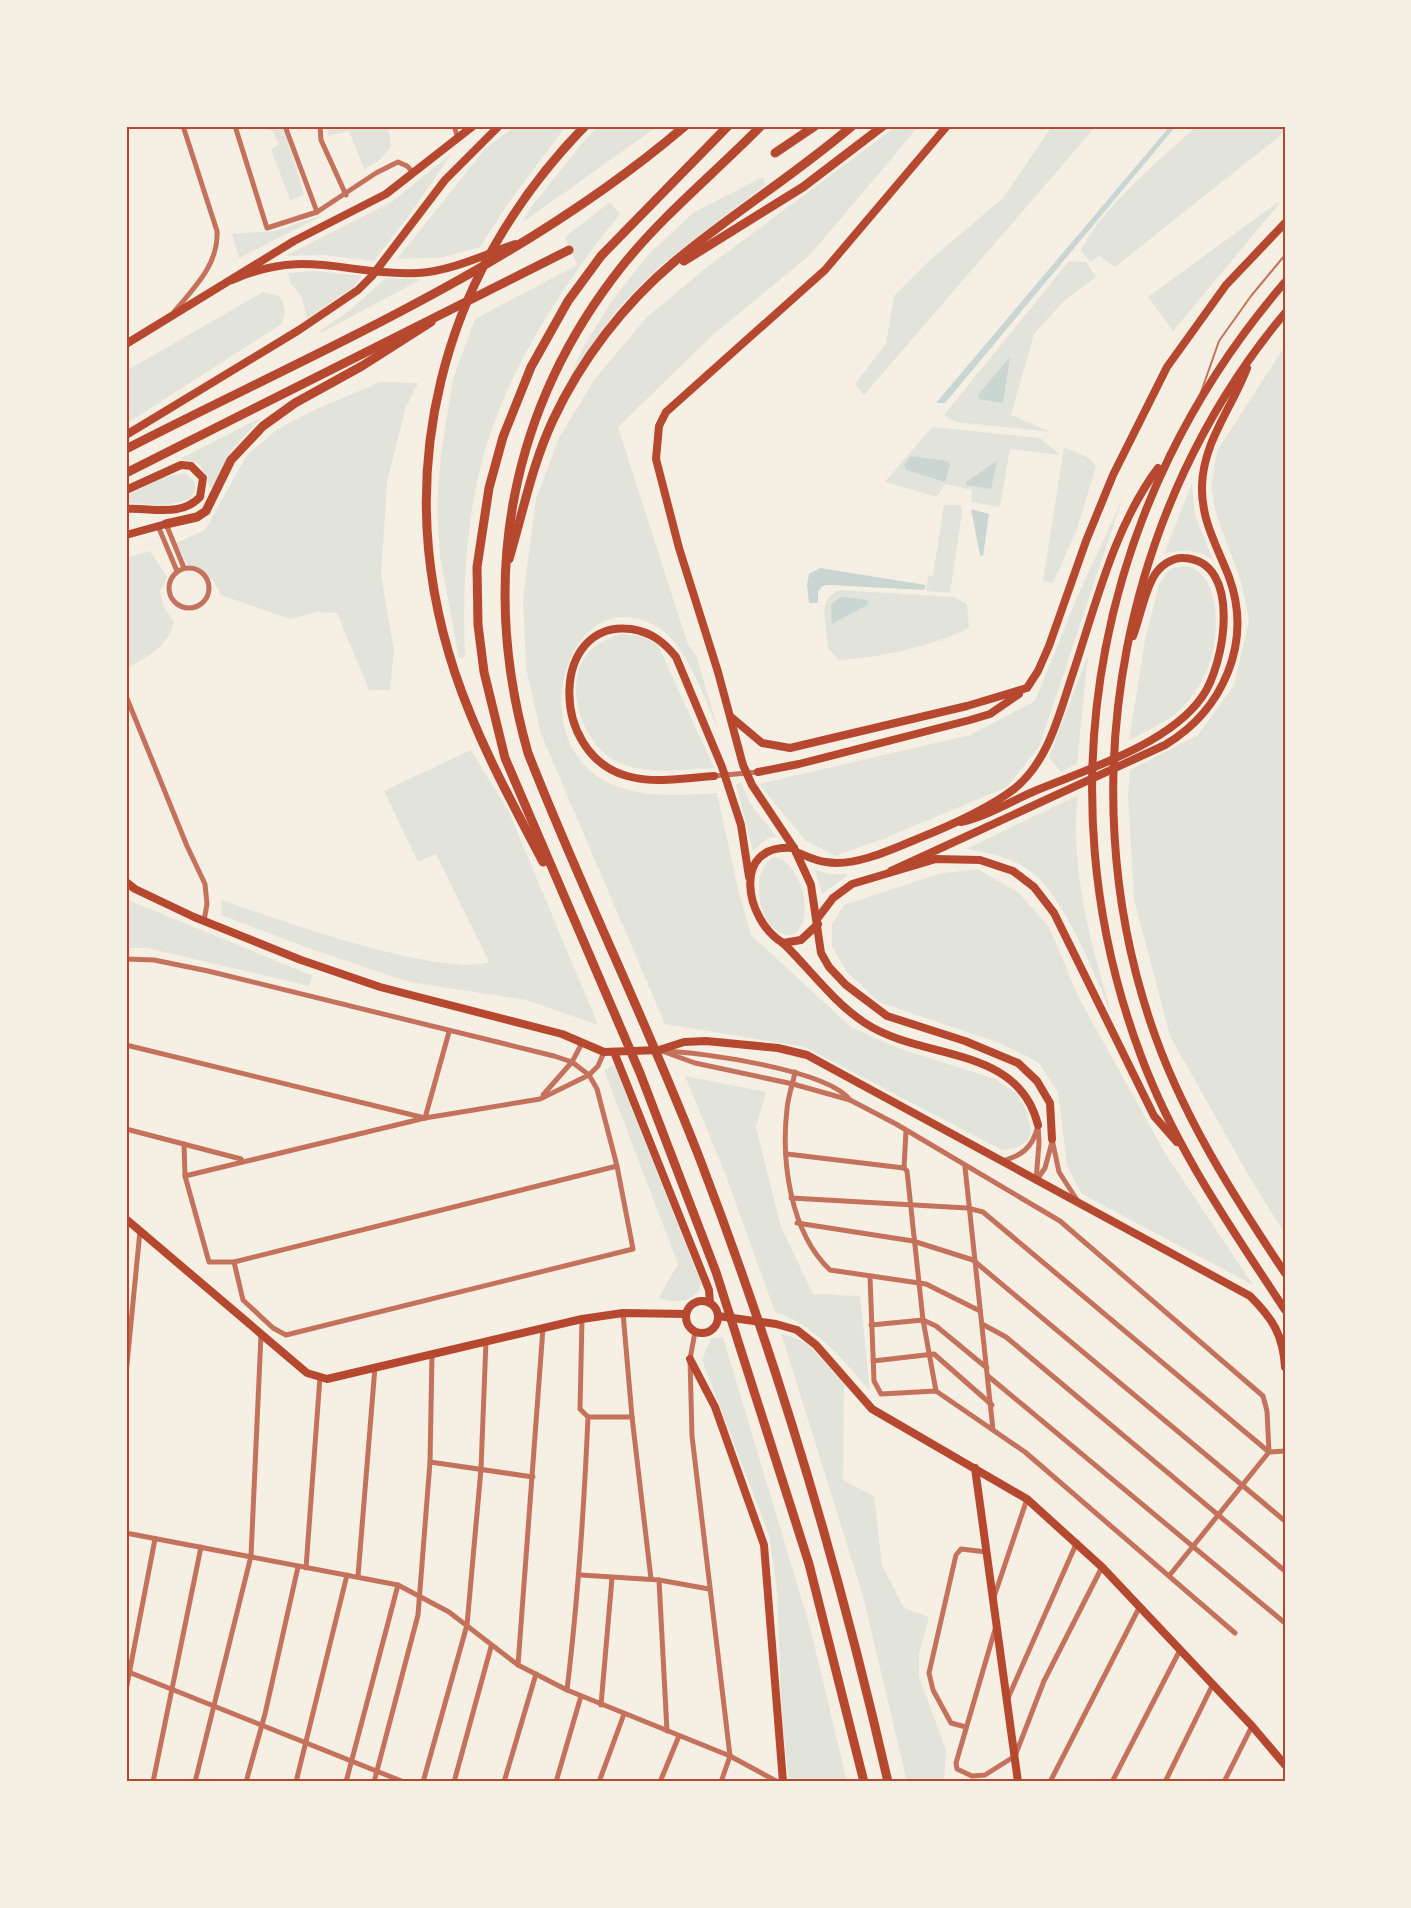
<svg xmlns="http://www.w3.org/2000/svg" width="1411" height="1908" viewBox="0 0 1411 1908" font-family="'DM Sans',sans-serif">
  <rect width="100%" height="100%" fill="#f6efe4"/>
  <!-- green -->
  <g fill="#e2e4dc">
    <polygon points="266,126 284,126 304,195 290,200 271,149 279,145 272,130 268,131"/>
    <polygon points="327,126 388,126 391,146 379,161 364,169 349,131 328,136"/>
    <polygon points="515,126 566,126 507,205 480,247 444,257 397,259 485,149"/>
    <polygon points="599,126 658,126 523,222 529,210 584,141"/>
    <path d="M897,126H919L810,255L714,334L618,427L688,645L696,655L718,729C705,700 686,644 659,628C571,574 520,736 605,781C638,799 681,795 717,793L738,889L751,935L851,1027L898,1048L995,1079L1016,1093L1026,1110L1031,1131L1028,1140L1017,1148L1002,1150L805,1047L665,1024L541,734L526,668L523,598L536,499L559,438L594,380L647,317L706,268Z"/>
    <polygon points="1052,126 1096,126 864,395 855,384 886,344 894,296 931,259 1004,197"/>
    <path d="M1197,126H1285V132L1115,267L1099,256L1090,262L1081,251C1099,210 1163,157 1197,126Z"/>
    <polygon points="452,153 410,214 374,261 324,255 285,256 393,201"/>
    <polygon points="763,177 765,185 661,265 617,309 570,377 585,344 612,301 647,256 694,212"/>
    <path d="M610,202L620,214C564,283 509,366 484,454C466,519 462,590 465,657L459,659L440,556L437,506L441,453L453,379L475,319L577,265L565,237Z"/>
    <polygon points="1278,202 1279,204 1173,331 1148,297"/>
    <polygon points="324,215 239,258 232,234 274,231"/>
    <polygon points="1069,261 1086,262 1096,277 1064,301 1034,334 1011,415 1051,432 956,422 944,415"/>
    <polygon points="317,271 362,276 353,287 307,319 302,297 290,283 288,273"/>
    <polygon points="386,278 422,279 321,333 320,331 350,310"/>
    <path d="M263,292L279,296C286,306 287,315 280,325L126,424V371Z"/>
    <polygon points="1285,346 1285,1234 1250,1178 1170,1036 1134,899 1128,796 1130,770 1198,735 1234,685 1249,620 1241,581 1216,514 1211,487 1217,451"/>
    <path d="M380,382L418,383L406,407L387,482L381,575L394,651L390,690H369L337,613L317,612L290,619L221,595C213,577 204,570 187,564L176,543L205,530L247,455L278,429L312,411Z"/>
    <polygon points="262,417 231,450 213,487 209,488 208,479 199,464 180,459"/>
    <polygon points="932,427 1040,438 1060,455 1010,449 1000,507 971,502 972,490 945,484 937,497 885,482"/>
    <polygon points="1064,447 1089,458 1096,466 1077,529 1053,583 1043,581"/>
    <polygon points="185,473 195,482 195,489 190,499 161,506 126,502 126,496 161,478"/>
    <path d="M1192,483L1195,515L1213,560C1196,549 1183,549 1164,554Z"/>
    <polygon points="1122,500 1039,747 1007,787 883,839 835,856 806,841 759,784 970,735 1035,701 1077,597"/>
    <polygon points="944,505 961,505 962,513 950,593 926,591 928,577 933,575"/>
    <path d="M150,551L167,577L160,591L164,607L174,622C167,648 148,656 126,669V558Z"/>
    <path d="M1187,566C1221,575 1219,632 1211,659C1206,677 1193,697 1180,710C1166,723 1146,731 1129,740L1145,640L1159,585L1167,572L1174,568Z"/>
    <path d="M837,590L954,597L967,604L969,628C933,646 879,658 839,660L828,648L824,612L827,599Z"/>
    <path d="M621,634L642,636L658,645L714,768C682,769 648,776 618,762C582,746 561,683 589,652C598,642 609,638 621,634Z"/>
    <polygon points="1088,655 1077,764 1061,772 1049,757"/>
    <path d="M471,750L509,812L598,1025L526,1000L409,982L308,948L221,915L222,900C275,919 441,978 489,962L436,854L418,862L384,791Z"/>
    <polygon points="741,783 752,806 777,837 768,838 753,851 736,784"/>
    <path d="M1078,795C1069,867 1092,951 1114,1019C1095,978 1068,903 1034,874C1015,858 990,853 966,849Z"/>
    <path d="M773,857C801,859 818,923 792,935C759,937 747,872 773,857Z"/>
    <polygon points="977,869 1018,892 1049,927 1079,998 1165,1153 1253,1285 1082,1194 1067,1166 1058,1092 1038,1062 1002,1044 879,1002 847,972 832,947 832,924 844,905 938,874"/>
    <polygon points="815,870 830,874 846,874 847,876 822,894"/>
    <polygon points="126,899 313,976 309,986 147,948 126,948"/>
    <path d="M615,1065L701,1283C697,1303 677,1303 661,1299L659,1297L678,1264L604,1070Z"/>
    <path d="M685,1076L766,1092L756,1127L781,1227L813,1294L860,1296L870,1391C842,1359 816,1325 775,1312L726,1176Z"/>
    <polygon points="781,1333 805,1342 844,1383 843,1480 874,1496 882,1565 904,1608 929,1617 919,1653 919,1677 946,1750 944,1782 907,1782 863,1596"/>
    <polygon points="723,1337 810,1627 847,1782 789,1782 782,1718 777,1591 769,1535 702,1360 711,1338"/>
  </g>
  <!-- water -->
  <g fill="#c9d6d2">
    <polygon points="1170,126 1176,126 945,403 936,403"/>
    <polygon points="1010,357 1003,403 979,399 978,395"/>
    <polygon points="911,456 948,461 950,465 945,482 906,470 904,465"/>
    <polygon points="997,461 991,489 966,485 966,482"/>
    <polygon points="971,509 989,514 983,556 980,555"/>
    <polygon points="820,568 926,585 924,590 830,585 822,586 818,592 818,603 809,603 807,585 809,574"/>
    <polygon points="841,597 868,600 867,605 832,624 831,605"/>
  </g>
  <g fill="none" stroke-linecap="round" stroke-linejoin="round">
    <!-- service -->
    <polyline stroke="#c5725c" stroke-width="2" points="1200,395 1219,341 1251,296 1285,255"/>
    <!-- minor -->
    <g stroke="#c5725c" stroke-width="5">
      <polyline points="235,126 267,228 317,212 376,173 398,162 407,166 414,173"/>
      <polyline points="285,126 317,212"/>
      <polyline points="320,126 321,140 346,195"/>
      <polyline points="454,126 458,138"/>
      <path d="M174,312C194,288 219,264 217,231L183,126"/>
      <polyline points="166,524 184,568"/>
      <polyline points="158,526 177,571"/>
      <circle cx="189" cy="588" r="20"/>
      <polyline points="126,696 187,846 205,884 207,904 204,921"/>
      <polyline points="714,776 758,772"/>
      <polyline points="126,959 154,960 208,971 554,1056 572,1062 589,1075 597,1089 617,1166 633,1249 286,1335 273,1328 243,1300 234,1262 617,1166"/>
      <polyline points="126,1045 425,1118 449,1032"/>
      <polyline points="659,1050 695,1063 793,1084 850,1100 896,1124 1060,1221 1263,1396 1267,1411 1269,1452"/>
      <path d="M663,1051C701,1052 828,1070 850,1100"/>
      <path d="M795,1072C793,1084 788,1096 787,1109C781,1161 790,1232 830,1270L926,1284L980,1311"/>
      <polyline points="543,1095 572,1062 582,1043"/>
      <polyline points="126,1129 241,1159"/>
      <polyline points="906,1131 904,1168 907,1171 923,1320 936,1391"/>
      <polyline points="1052,1139 1059,1172 1077,1200"/>
      <polyline points="184,1144 185,1176 425,1118 540,1099 589,1075 598,1066 604,1052"/>
      <polyline points="787,1154 904,1168"/>
      <path d="M1002,1161C1021,1156 1032,1148 1037,1129"/>
      <polyline points="965,1167 993,1430"/>
      <polyline points="185,1176 209,1262 234,1262"/>
      <polyline points="1036,1181 1039,1143 1038,1125"/>
      <polyline points="1036,1181 1045,1168 1052,1142"/>
      <polyline points="791,1198 967,1208 983,1212 1269,1452"/>
      <polyline points="797,1223 913,1241 973,1260 1285,1521"/>
      <polyline points="870,1277 874,1381 881,1394 936,1391 1025,1452 1235,1633"/>
      <polyline points="623,1313 632,1417 651,1579"/>
      <polyline points="982,1324 1006,1337 1285,1571"/>
      <polyline points="871,1325 923,1320 936,1326 987,1368"/>
      <polyline points="695,1332 690,1359 692,1436 730,1756 721,1782"/>
      <polyline points="873,1361 934,1354 992,1405"/>
      <polyline points="126,1374 140,1231"/>
      <polyline points="988,1376 1285,1623"/>
      <polyline points="588,1417 632,1417"/>
      <polyline points="1269,1452 1285,1451"/>
      <polyline points="430,1462 533,1477"/>
      <polyline points="126,1533 398,1585 449,1612 518,1665 567,1690 730,1756 778,1782"/>
      <polyline points="306,1568 320,1377"/>
      <polyline points="581,1575 659,1580 709,1589"/>
      <polyline points="358,1576 375,1367"/>
      <polyline points="1169,1576 1269,1452"/>
      <polyline points="659,1580 667,1731"/>
      <polyline points="994,1597 1027,1499"/>
      <polyline points="996,1626 956,1763 957,1769 972,1776 985,1775 1015,1756 1044,1681 1102,1567"/>
      <polyline points="518,1665 543,1328"/>
      <polyline points="126,1671 404,1782"/>
      <polyline points="126,1690 155,1539"/>
      <path d="M567,1690C578,1599 584,1509 588,1417L580,1409L582,1319"/>
      <polyline points="1008,1698 1077,1542"/>
      <polyline points="601,1705 612,1578"/>
      <polyline points="966,1727 951,1723 933,1690 929,1673 956,1555 961,1549 987,1552"/>
      <polyline points="153,1782 201,1547"/>
      <polyline points="195,1782 251,1556 261,1335"/>
      <polyline points="246,1782 265,1714 298,1567"/>
      <polyline points="296,1782 347,1575"/>
      <polyline points="346,1782 398,1585"/>
      <polyline points="374,1782 418,1615 430,1462 432,1354"/>
      <polyline points="423,1782 467,1625 481,1469 486,1341"/>
      <polyline points="454,1782 491,1647"/>
      <polyline points="504,1782 536,1674"/>
      <polyline points="556,1782 581,1696"/>
      <polyline points="599,1782 624,1714"/>
      <polyline points="660,1782 679,1736"/>
      <polyline points="1050,1782 1139,1608"/>
      <polyline points="1112,1782 1180,1650"/>
      <polyline points="1165,1782 1213,1684"/>
      <polyline points="1224,1782 1252,1726"/>
    </g>
    <!-- secondary -->
    <g stroke="#b5482f" stroke-width="8">
      <path d="M126,882L135,889L194,917L301,960L380,987L562,1034L604,1052L659,1050L684,1042L706,1041L778,1048L807,1055L1250,1296C1273,1319 1283,1335 1285,1367"/>
      <polyline points="614,1052 709,1290 710,1303"/>
      <polyline points="126,1219 307,1373 327,1379 582,1319 623,1313 686,1314"/>
      <circle cx="702" cy="1317" r="16"/>
      <polyline points="718,1316 776,1324 797,1330 816,1345 872,1409 1027,1499 1102,1567 1252,1726 1285,1765"/>
      <polyline points="690,1359 715,1407 764,1545 783,1782"/>
      <polyline points="975,1468 1018,1782"/>
    </g>
    <!-- primary -->
    <g stroke="#b5482f" stroke-width="8">
      <polyline points="947,126 825,270 666,412 659,426 656,459 679,548 718,672 743,765 752,785 794,848 811,885 821,953 829,967 846,985 887,1016 965,1041 1018,1063 1037,1081 1050,1103 1052,1139"/>
      <polyline points="126,344 294,241 386,194 473,126"/>
      <polyline points="126,535 166,524"/>
      <polyline points="731,717 762,743 790,748 967,706 1027,688 1038,671 1049,646 1086,541 1113,475 1167,367 1226,285 1285,223"/>
      <polyline points="758,772 799,764 970,720 990,714 1019,694"/>
      <path d="M714,776C687,778 655,784 627,776C548,754 551,619 631,629C651,632 664,642 676,657L722,767L741,825L749,877"/>
      <path d="M794,848C730,842 745,921 783,943C810,969 833,1002 865,1023C922,1061 1018,1044 1038,1125"/>
      <polyline points="783,943 801,940 818,924"/>
    </g>
    <!-- trunk -->
    <g stroke="#b5482f" stroke-width="8">
      <path d="M232,280C307,247 346,276 418,273C451,271 484,255 515,244"/>
      <path d="M1285,282C1099,497 1040,788 1141,1056C1175,1148 1232,1229 1285,1310"/>
      <path d="M1285,313C1123,506 1070,781 1150,1021C1180,1112 1232,1194 1285,1273"/>
      <polyline points="126,435 299,330 358,290 372,276 445,180 499,126"/>
      <path d="M126,490L181,465L191,466L203,478L200,497C180,518 151,507 126,509"/>
      <path d="M961,822C988,816 1011,801 1037,790C1088,769 1169,744 1202,697C1225,665 1243,561 1184,558C1172,557 1160,566 1154,576C1144,593 1140,618 1133,636"/>
      <path d="M796,852C805,855 815,861 826,862C854,867 891,850 917,839C947,827 988,809 1014,789C1049,761 1059,714 1073,673C1096,604 1114,527 1158,468"/>
      <path d="M891,871L1165,745C1223,710 1253,643 1229,577C1217,546 1201,520 1202,486C1203,442 1232,408 1247,368"/>
      <polyline points="817,919 833,898 852,884 936,859 980,860 1013,871 1034,887 1054,913 1154,1116 1177,1142"/>
    </g>
    <!-- motorway -->
    <g stroke="#b5482f" stroke-width="9">
      <polyline points="728,126 601,256 568,301 531,367 503,437 489,488 477,567 478,625 484,672 505,758 640,1073 716,1272 809,1564 864,1782"/>
      <path d="M761,126C716,172 664,214 623,265C510,407 478,578 528,753C582,891 648,1024 701,1162C778,1363 840,1572 888,1782"/>
      <polyline points="775,153 815,126"/>
      <polyline points="684,261 803,187 883,126"/>
      <path d="M126,449C317,351 520,267 685,126"/>
      <polyline points="126,473 569,250"/>
      <polyline points="166,524 197,517 206,511 231,460 263,426 295,403 362,366 431,322"/>
      <path d="M509,559C523,512 532,465 553,420C581,360 624,304 674,262C731,214 795,175 852,126"/>
      <path d="M543,862C511,801 477,739 455,673C389,475 440,275 585,126"/>
    </g>
  </g>
  <!-- border -->
  <rect width="1411" height="1908" fill="none" stroke="#f6efe4" stroke-width="255"/>
  <rect x="128" y="128" width="1156" height="1652" fill="none" stroke="#b5482f" stroke-width="2"/>
</svg>
